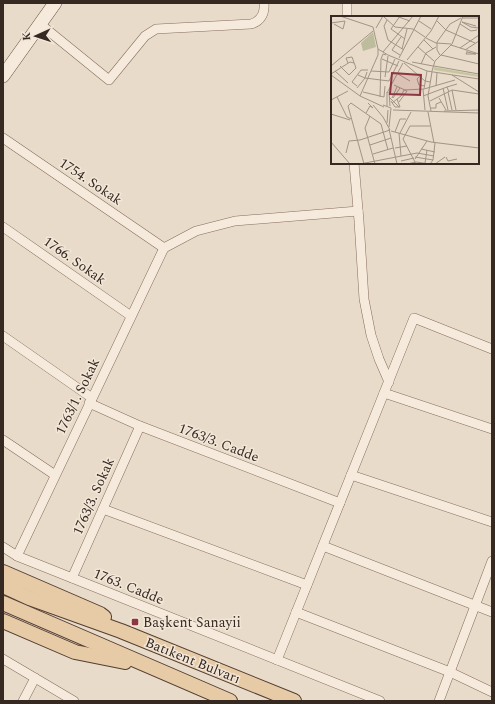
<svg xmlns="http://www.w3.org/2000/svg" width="495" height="704" viewBox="0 0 495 704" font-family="Spectral,serif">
  <rect width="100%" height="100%" fill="#e9dbc9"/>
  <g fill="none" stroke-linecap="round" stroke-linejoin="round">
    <!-- minor casing -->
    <g stroke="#846e60" stroke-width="10">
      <g id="minor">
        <polyline points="347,3 347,17"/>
        <path d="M40,24L109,80L145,36L156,29L251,24C261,21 265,13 264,3"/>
        <polyline points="3,138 164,248"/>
        <polyline points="354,163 359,221 364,299 371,335 379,359 389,382"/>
        <polyline points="3,227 131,316"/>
        <polyline points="164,248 196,231 235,221 358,211"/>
        <polyline points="3,336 92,398"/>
        <polyline points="384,393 492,429"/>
        <polyline points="89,403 140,426 340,503"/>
        <polyline points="3,440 55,475"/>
        <polyline points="351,475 492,522"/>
        <polyline points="103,509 307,585"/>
        <polyline points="323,546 492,612"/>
        <polyline points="3,547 17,556 380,701"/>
        <polyline points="17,556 164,248"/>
        <polyline points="72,578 140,426"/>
        <polyline points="296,612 450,672 492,692"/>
        <polyline points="3,659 74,701"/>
        <polyline points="277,660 414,318 492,349"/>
        <polyline points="23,701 35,678"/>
        <polyline points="439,701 492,561"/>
      </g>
    </g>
    <!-- secondary casing -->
    <g stroke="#665043" stroke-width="14">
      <polyline id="secondary" points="3,76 55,3"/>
    </g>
    <!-- primary casing -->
    <g stroke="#523e33" stroke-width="16">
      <g id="primary">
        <polyline points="3,572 100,614 104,617"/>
        <polyline points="3,586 29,598 121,631 294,701"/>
        <polyline points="3,603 230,701"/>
        <polyline points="3,621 75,652 125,662"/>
      </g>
    </g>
    <!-- minor -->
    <use href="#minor" stroke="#f5eadb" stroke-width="9"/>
    <!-- secondary -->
    <use href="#secondary" stroke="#f5eadb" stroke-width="13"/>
    <!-- primary -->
    <use href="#primary" stroke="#e7caa6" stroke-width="14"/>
  </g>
  <!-- markers -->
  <rect fill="#8c3743" stroke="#f2e7d8" stroke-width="1.5" x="131" y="618" width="8" height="8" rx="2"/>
  <g text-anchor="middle" stroke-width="3" stroke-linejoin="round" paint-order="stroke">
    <!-- street labels -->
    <g font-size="14" fill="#362922" stroke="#f2e7d8">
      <text transform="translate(91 181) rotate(34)" y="5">1754. Sokak</text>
      <text transform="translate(75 260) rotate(35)" y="5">1766. Sokak</text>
      <text transform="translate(77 396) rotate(-64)" y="5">1763/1. Sokak</text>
      <text transform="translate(219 442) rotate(21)" y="5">1763/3. Cadde</text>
      <text transform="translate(93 496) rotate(-66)" y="5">1763/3. Sokak</text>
      <text transform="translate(129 586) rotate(22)" y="5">1763. Cadde</text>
      <text transform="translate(193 660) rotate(22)" y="5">Batıkent Bulvarı</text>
    </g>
    <!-- poi labels -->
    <g font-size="14" fill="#362922" stroke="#f2e7d8" text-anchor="start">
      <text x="143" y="627">Başkent Sanayii</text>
    </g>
  </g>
  <!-- overview -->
  <g transform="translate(331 16)">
    <rect width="148" height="148" fill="#e9dbc9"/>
    <path d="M103,51L148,59V61L103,54Z" fill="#c6c69e"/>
    <path d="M42,16L45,31L32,35L30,27Z" fill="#bdbc9c"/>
    <path fill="none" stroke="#a19486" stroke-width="1" d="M9,0L42,11L47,33L57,39L96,55L148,63M52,0L64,11L82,13L94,21M65,0L79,5M69,0L60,13L74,23M131,2H148M56,4L53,10L57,24L73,34M88,5L100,13M106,5L115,14L144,27M0,7L14,5M3,8L12,13L14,5M129,8L140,15L146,14M145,10L131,6L140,11L148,12M45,12L52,0M95,22L105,27L120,28M93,24L102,33M120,29L148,38M87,31L103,45M129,32L148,19M71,33L76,13M134,34L148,25M52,36L82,0M136,36L145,38H135L136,36V35M69,39L61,34L70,21M109,39L106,34V26L119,8L130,2M110,39L148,48M68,42L90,0M51,43L67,50M76,44L100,15L108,0M81,46L102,50M73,47L94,65L99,66M90,48L95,37L105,31M0,50L42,15M9,50L18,59L25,52L21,41L15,42L17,47M103,50L148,58M4,55L17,67M40,55L58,56L64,43M101,55L104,45L121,28L132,0M0,58L19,46L23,47M67,58L79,65M0,59L29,80L53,91M27,59L34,62L36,56M121,59L148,76M89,60L86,63L88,69L94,70M54,61L57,40M58,65L68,45M63,69L76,75L68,86M26,70L21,66L30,54H37M105,70L106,57M26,72L34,62L58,65M112,72L117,94M92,73L94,94M93,73L96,55M73,74L93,73L124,64M121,74L125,94M32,76L53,81L54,70M56,76V90M58,76L59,90M117,76L121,94M118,76L116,71L126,68M56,77L72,47M29,80L47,39V33M92,80L116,71M6,81L16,101L20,103M49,81L50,43L52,38L55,39M58,81L68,91M61,82L66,71M62,82L69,72M108,82L115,94M0,84L17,75M60,85L64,91H69L66,83M99,85L121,74L148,78M61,87L70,80L73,74M42,89L52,101L59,114M52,89L60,92L58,111M100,92H105V88L110,86M62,94L148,97M100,95L97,80L101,56M113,95L148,94M97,96L103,127M35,97L39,90L42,92L37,87M0,98L19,104M39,100L34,112L44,148M56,107L57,94M58,113L66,148M60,115L100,126L148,132M64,116L69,103H75M68,117L70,140M69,117L80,96M0,126L19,148M39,129L60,122M64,132L76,130M90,133L104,136M15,137L18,125L29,124L59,114M42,138L62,132M84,141L102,144M115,141L117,145L126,143M84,143L96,125M70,145L83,142M94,147L96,134M29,148L86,137L103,140M33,148L17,90L20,87L50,108L57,134M76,148L85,146L99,148M85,148L72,123L79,110H99M99,148L102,144L104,127M104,148L114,141"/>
    <path fill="#8c3743" fill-opacity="0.15" stroke="#8c3743" stroke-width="2" d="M61,57L90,59L89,79L59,78Z"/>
    <rect width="148" height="148" fill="none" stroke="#362922" stroke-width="2"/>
  </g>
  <!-- border -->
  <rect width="495" height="704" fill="none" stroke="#362922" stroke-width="8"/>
  <!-- north arrow -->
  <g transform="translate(36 36) rotate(267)" stroke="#f2e7d8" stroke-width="3" paint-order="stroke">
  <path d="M0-3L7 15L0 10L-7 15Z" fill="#362922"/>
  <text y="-6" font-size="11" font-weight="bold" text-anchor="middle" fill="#362922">K</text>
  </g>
</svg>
